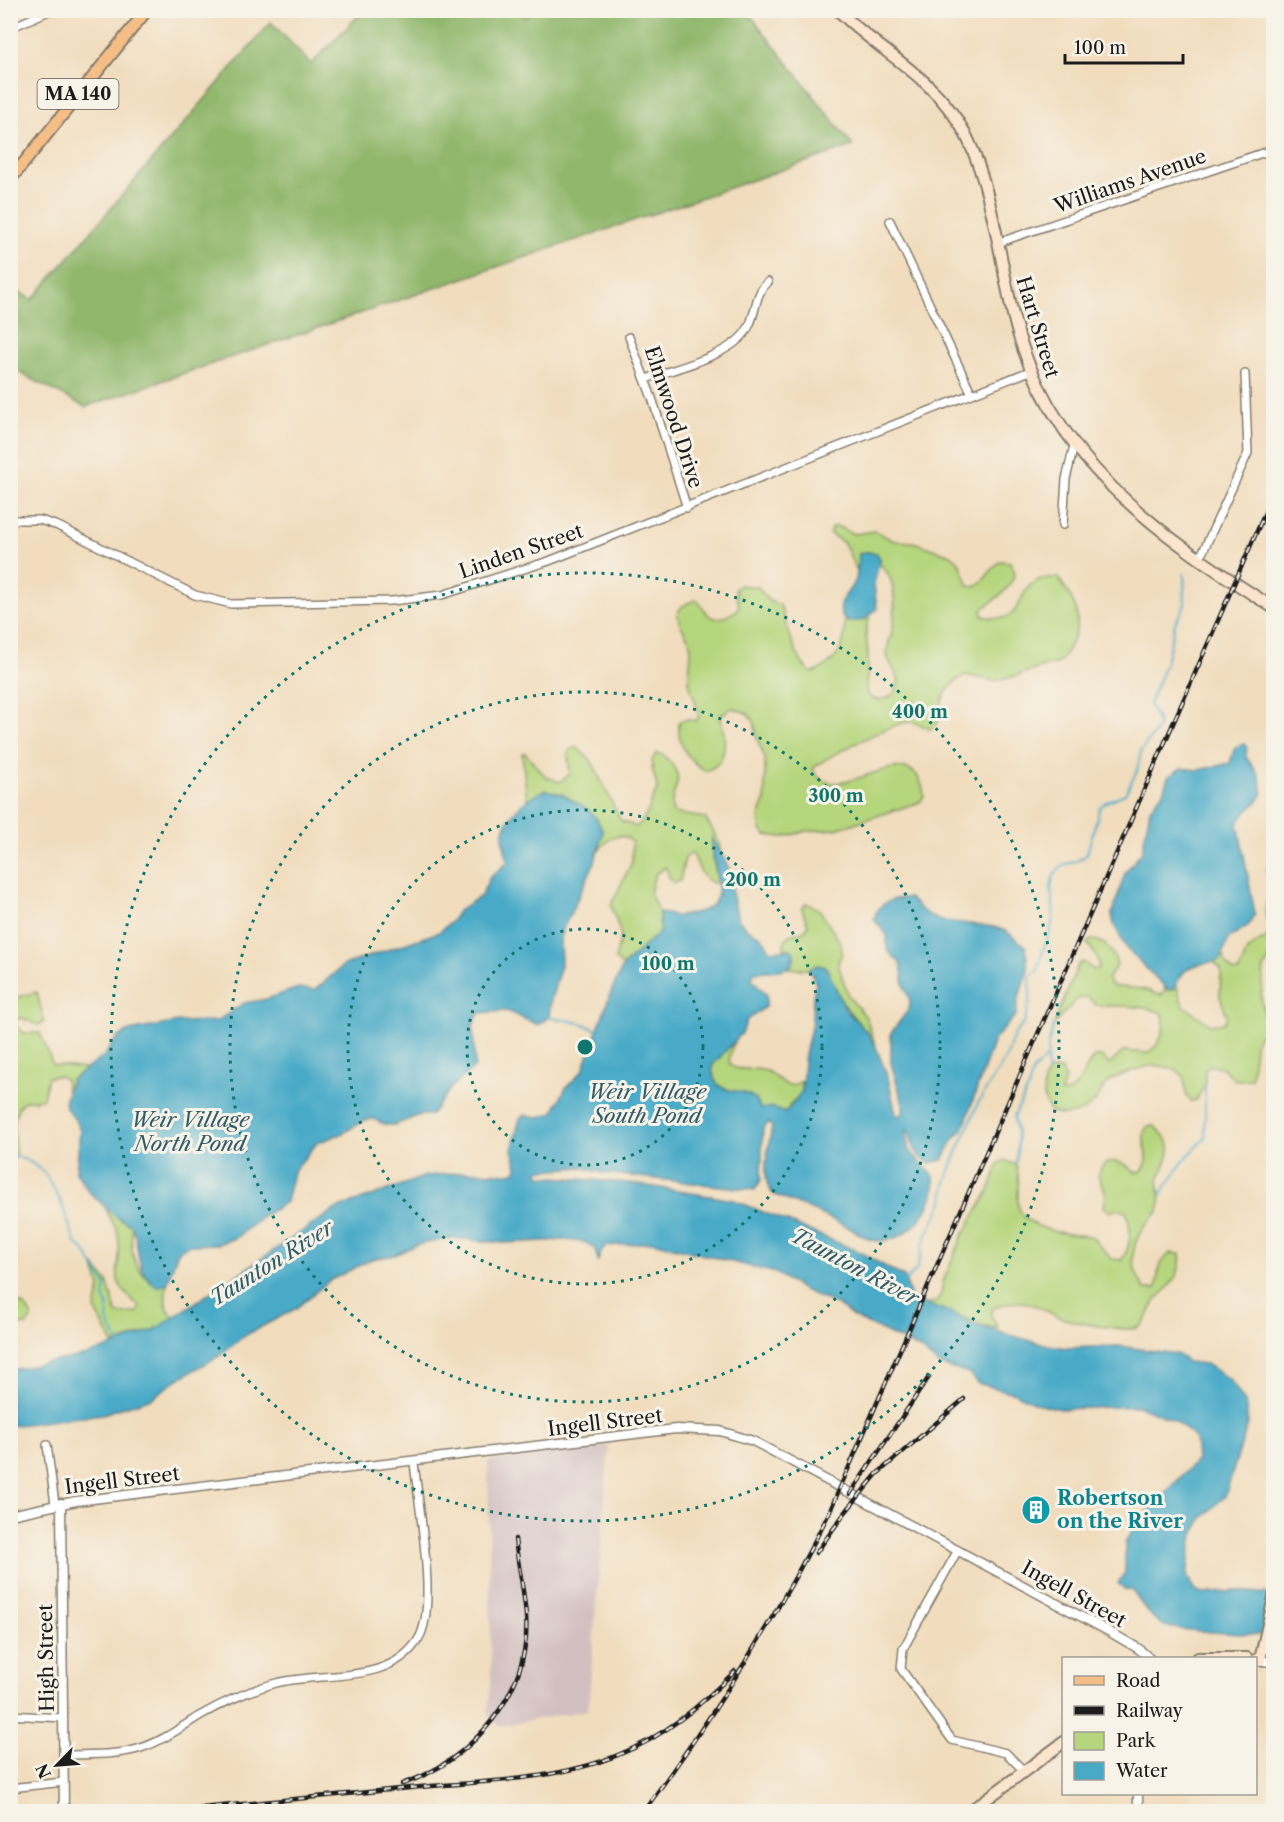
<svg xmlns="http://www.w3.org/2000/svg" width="1284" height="1822" viewBox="0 0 1284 1822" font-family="'Libre Caslon Text',serif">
  <rect width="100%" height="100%" fill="#f7f3e8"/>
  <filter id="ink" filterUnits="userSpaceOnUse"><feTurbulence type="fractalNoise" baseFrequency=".0167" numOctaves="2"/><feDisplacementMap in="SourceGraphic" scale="12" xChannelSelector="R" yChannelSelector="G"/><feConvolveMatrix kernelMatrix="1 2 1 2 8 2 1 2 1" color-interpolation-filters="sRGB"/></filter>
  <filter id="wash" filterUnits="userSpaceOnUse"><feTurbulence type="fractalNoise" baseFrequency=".008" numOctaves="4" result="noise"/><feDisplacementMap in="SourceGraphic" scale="24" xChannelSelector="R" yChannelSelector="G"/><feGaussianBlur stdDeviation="1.35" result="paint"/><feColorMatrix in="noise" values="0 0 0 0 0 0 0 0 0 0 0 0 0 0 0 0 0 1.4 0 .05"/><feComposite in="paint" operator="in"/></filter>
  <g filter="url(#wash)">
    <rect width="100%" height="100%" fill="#f1ddbe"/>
    <!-- industrial -->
    <polygon fill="#d2bfc0" points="609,1445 588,1710 499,1726 488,1715 491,1680 488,1461"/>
    <!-- green -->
    <g fill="#b6d67d" stroke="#69794c" stroke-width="1.5">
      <path d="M836,526L854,534L875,531L894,541L913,542L951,555L959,562L969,586L975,587C986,580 990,570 1000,561L1010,562L1015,573C1009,593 996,597 982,610L983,616C1036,630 1005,574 1058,578C1084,611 1083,628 1060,662L1005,679L993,681L966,675C946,684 939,702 938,723L930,729C924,727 915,721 908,722C894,723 821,759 813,769C835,815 915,725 924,796L920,802L836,829L807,831L784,837L765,835L761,830L759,818L765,800V758L757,739L754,721L747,713L732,708L720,716C726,736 730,764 705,771C686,758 677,745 679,721L687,719L695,721L699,717C698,704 691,694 689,681C688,669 693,655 690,643C686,628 661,611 696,600C707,608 705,622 723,617C731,614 734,614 739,606L735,589L740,585L758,587L769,601L780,605C786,622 796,666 813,673C839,661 847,646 844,618L848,622L870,616C862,635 869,643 868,660C868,672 865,682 867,694C878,707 901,696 898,679C896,669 888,664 887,653C887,647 889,641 891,635C896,616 898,577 880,565V559C873,553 868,549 859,554L858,573L844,543L830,534L831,528Z"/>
      <path d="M576,747L591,760L621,821L637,827C652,812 648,803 657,791C658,777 645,765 657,753L663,755C691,780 670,785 672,809L674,813L705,818L718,839L721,855L712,838L711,850L718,884C699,881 700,866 692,853L685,858L680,881L674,883L670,879L666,867L655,874L650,893L659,913L660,931L623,966L615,960L621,935L611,905L632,862V842C619,829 606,840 598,852L601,845L588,809L537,794L527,799L522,753H525L546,777L560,782L570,774L568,754L571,749Z"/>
      <path d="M1270,864H1273V953L1264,968L1261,998L1267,1023L1265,1032L1256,1039L1251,1079L1235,1080L1222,1067L1209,1066L1205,1070V1085L1196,1100L1191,1101L1186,1095L1184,1076C1164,1059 1143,1066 1122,1075C1116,1077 1110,1079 1106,1084C1103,1087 1102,1092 1099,1096C1090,1112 1066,1120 1050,1111C1042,1099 1040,1080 1050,1070H1062L1065,1079L1061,1093C1078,1095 1084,1068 1094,1057H1103L1109,1065L1124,1051L1148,1053C1161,1044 1166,1029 1163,1014C1148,1004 1114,1007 1096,1005L1088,997L1077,999L1054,1024L1078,965L1083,962L1094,970L1099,968L1097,957L1087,943L1091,940C1104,939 1115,953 1117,966L1107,979L1111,985C1122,989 1131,987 1142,989C1150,990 1154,995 1162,995L1165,988L1168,990L1174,989L1176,984L1183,1005L1210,1025L1224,1023L1227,1016L1220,997L1221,969L1214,962L1224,955L1226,964L1234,972L1239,971C1244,963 1244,952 1252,946C1257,941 1265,941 1268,935C1273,927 1265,920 1265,912C1265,895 1279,890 1266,871Z"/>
      <path d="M806,903L819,909L841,944L842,953L838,963L843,980L849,997L866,1017L876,1047C860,1020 836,1003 829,971L787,968L795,959L791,949H784C784,931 793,936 805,930L808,925L802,909Z"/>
      <path d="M37,992L44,1022L38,1025L22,1018L14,1020L12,1023L24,1033H40L53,1065L86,1069L71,1080L66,1089L65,1080L60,1076L48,1077L43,1098C37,1102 31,1098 25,1101C10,1108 14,1144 16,1157L11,1162V999Z"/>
      <path d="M735,1042C716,1081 749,1064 766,1071C779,1076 785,1093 801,1081L802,1094L791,1103L787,1111L761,1109C759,1106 758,1103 756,1100C741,1084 714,1101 712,1066L714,1061Z"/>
      <path d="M1148,1126H1154C1180,1147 1167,1155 1159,1180C1157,1189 1162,1198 1160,1208C1156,1217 1147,1222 1142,1230C1128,1251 1132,1270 1145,1289H1156C1158,1274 1158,1262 1171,1253L1180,1254C1183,1271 1171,1286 1159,1297C1150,1305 1149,1322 1139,1327C1129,1333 1074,1322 1062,1318C1051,1314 1039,1306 1028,1303C1017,1300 1002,1304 992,1309L991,1315L998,1329C971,1323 953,1312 927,1305L937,1301L941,1294L943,1282L962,1237L989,1191L999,1163L1005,1160L1016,1165C1021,1179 1017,1189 1018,1203C1020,1230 1069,1235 1091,1236L1112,1259L1121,1260C1132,1247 1132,1228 1126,1212L1118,1209L1110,1212L1104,1207L1106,1193L1098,1175C1104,1155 1123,1160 1134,1172H1141C1157,1154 1135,1139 1148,1126Z"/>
      <path d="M106,1209L132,1226C130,1254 132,1268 157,1287L167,1284C165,1297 163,1309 176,1317L154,1330L113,1344L95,1309L100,1287L93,1264L107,1281L117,1314L137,1313L140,1307C102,1275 125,1273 118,1235C116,1225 109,1218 106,1209Z"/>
      <path d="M12,1300C23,1304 28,1307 32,1318L27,1325L11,1326Z"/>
    </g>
    <!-- forest -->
    <polygon fill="#90b76c" stroke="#566a44" stroke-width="1.5" points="518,10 525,17 536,10 747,11 853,146 85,407 11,368 11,287 32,300 271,22 311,64 363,11"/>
    <!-- water -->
    <g fill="#49aac8" stroke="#326372" stroke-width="1.5">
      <polygon points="864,552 877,553 880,559 874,584 877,609 864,620 848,622 841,615 840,603 856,580 859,554"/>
      <path d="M1244,744L1247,747L1246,757L1259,775L1263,793C1257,807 1243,810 1238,824L1255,914L1249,925L1229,938L1220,960C1195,967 1186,961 1174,989L1168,990L1126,948L1114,925L1112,914L1125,873L1142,851L1150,809L1163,792L1168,777L1181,768L1198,770L1230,763L1235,747Z"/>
      <path d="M545,790L562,794L588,809L597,819L603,832L595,862L563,929L560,941L561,965L551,1000L549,1017L538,1025L507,1011L479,1013L473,1026L475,1067L451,1088L431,1115H420L395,1125H386L373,1119L365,1120L343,1133L317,1143L293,1172L286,1202L260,1218L237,1237L219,1244L190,1245L181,1249L177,1254L167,1284L157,1287C132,1268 142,1251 132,1226L115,1216L89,1192L76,1172L80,1130L77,1122L66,1108L65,1099L71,1080L104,1056L117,1038L129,1031L178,1022L217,1021L244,1003L267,999L298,988L315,990L344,965L439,932L451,922L459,910L481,896L490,877L507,863C508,854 503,848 503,839C503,817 526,798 545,790Z"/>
      <path d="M712,837L733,876L732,893L738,919L747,929L761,936L771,951L791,949L794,953L792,965L781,970L754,972L752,979L767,995L766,1006L747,1020L742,1033L712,1066C714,1099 736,1085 753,1097C757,1100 758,1105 761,1109L772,1107L785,1113L802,1091L804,1060L812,1022L813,996L816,984L809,968L818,965L826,967L846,1010L868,1033L876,1047L888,1078L896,1114L898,1116L903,1113V1104L891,1063V1033L909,1009L910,1000L904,985L901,964L887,950V935L874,919C877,903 894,897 909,898L924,912L938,920L994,927L1006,931L1026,947L1028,970L1018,1000L1016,1015L994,1040L963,1129L953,1140L943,1160L930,1163C914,1156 914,1145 908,1131H905L909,1150L934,1176C939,1207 906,1247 872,1240C863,1238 855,1230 847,1227C824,1215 799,1205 775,1195C758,1185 769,1144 772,1127L769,1123L763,1128L761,1180L755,1190L603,1173L582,1167L543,1170L539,1171L540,1176L630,1183L734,1200L858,1251L904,1277L911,1297L915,1301L954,1313L975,1325L1042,1344L1067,1348L1118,1346L1177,1354L1188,1362L1206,1364L1230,1380L1245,1402L1248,1424L1225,1496L1203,1517L1193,1534L1187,1575L1194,1590L1202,1594L1236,1591L1273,1594V1635C1257,1635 1171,1631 1162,1625C1149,1616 1140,1603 1132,1590L1125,1589L1118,1583L1125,1573V1543L1136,1524L1197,1460L1195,1438L1176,1421L1139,1406L1061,1409L1035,1403L1015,1393L977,1383L969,1373L939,1365L920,1349L853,1317L838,1305L803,1290L776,1273L653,1242L606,1246L600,1254L598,1261L594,1247L584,1242L565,1240L504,1243L452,1238L416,1245L395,1255L372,1259L329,1281L295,1309L244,1336L221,1355L178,1379L152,1398L103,1414L11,1426L10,1370L91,1354L154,1330L336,1209L426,1176L465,1172L510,1173L516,1171L517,1166L512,1150L520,1118L524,1115L539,1117L553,1113L565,1089L583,1070L611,992L623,966L660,931L659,913C666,913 672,916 678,916C686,916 693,913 701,911C734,901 709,862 712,837Z"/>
    </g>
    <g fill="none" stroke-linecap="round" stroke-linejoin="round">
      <!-- stream -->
      <g stroke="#49aac8" stroke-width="2">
        <polyline points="549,1017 581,1023 597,1030"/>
        <polyline points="1047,1073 1048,1045 1054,1024"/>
        <polyline points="10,1153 32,1163 44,1172 61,1202 75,1242 84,1250 106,1286 104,1298 108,1306 107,1320 119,1344"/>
        <polyline points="1016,1165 1018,1140 1014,1116 1028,1089 1033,1071 1046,1058"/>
        <polyline points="1160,1195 1185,1159 1205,1138 1205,1085"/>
        <path d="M905,1282L917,1269L924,1241L943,1202L944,1188L953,1162L979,1101L1006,1058L1014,1035L1025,1022L1030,998V977L1038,970C1040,951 1052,935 1053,916C1055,899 1045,885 1058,870C1065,861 1080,863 1087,854L1100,807L1106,802L1125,794L1137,771L1141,751L1158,728V722L1149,704L1166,662L1175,623L1185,605L1184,574"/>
      </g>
    </g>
  </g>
  <g filter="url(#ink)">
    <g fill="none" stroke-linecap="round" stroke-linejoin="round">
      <!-- minor casing -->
      <g stroke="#867c6d" stroke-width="10">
        <g id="minor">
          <polyline points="10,28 51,10"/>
          <polyline points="890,221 972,394"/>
          <polyline points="997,243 1274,149"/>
          <polyline points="629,337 652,398 687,508"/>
          <path d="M646,379C675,368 733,356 748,328C757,312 754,294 768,282"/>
          <polyline points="10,520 40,520 58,526 195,595 231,604 392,601 442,595 549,561 1030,371"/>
          <polyline points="1063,525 1066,479 1074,446"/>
          <polyline points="1200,558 1248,453 1245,374"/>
          <polyline points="47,1445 55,1504"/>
          <polyline points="958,1550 903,1649 901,1669 952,1740 1006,1753 1024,1771"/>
          <polyline points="10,1715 63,1718"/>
          <path d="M63,1755C89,1754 116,1756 141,1748C163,1741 181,1727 201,1715C224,1702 250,1690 276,1683C322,1671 391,1686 419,1638C438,1605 418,1504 414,1462"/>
          <polyline points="10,1788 64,1782"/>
        </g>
      </g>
      <!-- tertiary casing -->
      <g stroke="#867c6d" stroke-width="11">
        <g id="tertiary">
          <polyline points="61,1503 64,1812"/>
          <polyline points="10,1515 76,1501 676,1429 720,1431 753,1441 1110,1632 1139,1649 1149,1658"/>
          <polyline points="1260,1660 1274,1663"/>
          <polyline points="1138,1794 1138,1812"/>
        </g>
      </g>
      <!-- secondary casing -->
      <g stroke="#867c6d" stroke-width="14">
        <g id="secondary">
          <path d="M838,10C880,53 931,74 962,128C990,176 1000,260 1013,315C1048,459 1156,533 1274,608"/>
          <polyline points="1198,1658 1247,1658"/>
          <polyline points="1256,1660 1260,1660 1274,1597"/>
          <polyline points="969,1812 1064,1742"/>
        </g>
      </g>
      <!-- primary casing -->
      <g stroke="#867c6d" stroke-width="14">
        <polyline id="primary" points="10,180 147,10"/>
      </g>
      <!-- minor -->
      <use href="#minor" stroke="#fff" stroke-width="7"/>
      <!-- tertiary -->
      <use href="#tertiary" stroke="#fff" stroke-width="8"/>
      <!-- secondary -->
      <use href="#secondary" stroke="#fbe5cf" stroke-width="10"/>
      <!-- primary -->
      <use href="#primary" stroke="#f6be87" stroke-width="10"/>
      <!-- rail casing -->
      <g stroke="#1c1c1c" stroke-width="4.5">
        <g id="rail">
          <polyline points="850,1494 929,1377"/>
          <polyline points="816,1553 844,1514 877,1474 964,1399"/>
          <path d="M402,1784C471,1762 532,1692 526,1616C524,1590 518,1564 515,1539"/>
          <path d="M159,1812C250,1803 340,1795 431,1786C493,1781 560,1779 618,1755C664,1737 701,1705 735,1671"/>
          <path d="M643,1812C713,1717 776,1619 829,1513L1274,492"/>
        </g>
      </g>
      <!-- rail -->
      <use href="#rail" stroke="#f7f3e8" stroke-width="2" stroke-dasharray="7" stroke-linecap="butt"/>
    </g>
  </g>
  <!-- distance rings -->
  <g fill="none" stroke="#0f766e" stroke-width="3" stroke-dasharray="3 6">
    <circle cx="585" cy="1047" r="118"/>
    <circle cx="585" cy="1047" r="237"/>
    <circle cx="585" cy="1047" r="355"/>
    <circle cx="585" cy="1047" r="474"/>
  </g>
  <!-- icons -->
  <defs>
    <g id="building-disc" transform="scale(1.5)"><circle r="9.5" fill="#0f9aa8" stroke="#f7f3e8"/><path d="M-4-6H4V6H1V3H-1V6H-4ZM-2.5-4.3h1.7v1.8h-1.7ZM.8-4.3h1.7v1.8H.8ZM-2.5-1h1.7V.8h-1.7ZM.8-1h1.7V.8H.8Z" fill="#fff"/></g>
  </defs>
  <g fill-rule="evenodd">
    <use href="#building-disc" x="1036" y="1510"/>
  </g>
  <g text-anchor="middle" stroke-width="6" stroke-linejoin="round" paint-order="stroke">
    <!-- shield labels -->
    <rect fill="#f7f3e8" stroke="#5e5c59" stroke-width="1.5" x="37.5" y="79" width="81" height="30" rx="4.5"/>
    <g font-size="18" font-weight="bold" fill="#1c1c1c">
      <text x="78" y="100">MA 140</text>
    </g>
    <!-- street labels -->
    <g font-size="20" fill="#1c1c1c" stroke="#f7f3e8">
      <text transform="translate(1130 181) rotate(-19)" y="7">Williams Avenue</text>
      <text transform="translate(1038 327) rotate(73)" y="7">Hart Street</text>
      <text transform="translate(674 417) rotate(72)" y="7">Elmwood Drive</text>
      <text transform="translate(521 551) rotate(-19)" y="7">Linden Street</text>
      <text transform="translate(605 1422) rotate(-7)" y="7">Ingell Street</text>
      <text transform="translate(122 1480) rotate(-7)" y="7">Ingell Street</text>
      <text transform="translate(1074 1594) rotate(29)" y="7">Ingell Street</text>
      <text transform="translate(46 1658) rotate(-91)" y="7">High Street</text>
    </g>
    <!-- culture labels -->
    <g font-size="20" font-weight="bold" fill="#0d838f" stroke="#f7f3e8" text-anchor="start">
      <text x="1057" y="1505">Robertson<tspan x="1057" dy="23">on the River</tspan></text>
    </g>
    <!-- water labels -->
    <g font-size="21" font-style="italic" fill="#305c69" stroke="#f7f3e8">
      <text x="647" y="1099">Weir Village<tspan x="647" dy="24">South Pond</tspan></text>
      <text x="190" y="1127">Weir Village<tspan x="190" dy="24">North Pond</tspan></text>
      <text transform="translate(272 1263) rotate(-32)" y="7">Taunton River</text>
      <text transform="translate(855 1267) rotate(28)" y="7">Taunton River</text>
    </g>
  </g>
  <circle cx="585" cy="1047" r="9" fill="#0f766e" stroke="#f7f3e8" stroke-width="3"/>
  <g font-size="18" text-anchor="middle" font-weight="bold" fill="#0f766e" stroke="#f7f3e8" stroke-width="6" stroke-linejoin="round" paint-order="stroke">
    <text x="920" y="718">400 m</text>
    <text x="836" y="802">300 m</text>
    <text x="753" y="886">200 m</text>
    <text x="668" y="970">100 m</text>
  </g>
  <!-- margin -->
  <rect width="1284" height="1822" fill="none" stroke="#f7f3e8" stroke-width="36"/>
  <!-- legend -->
  <rect x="1062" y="1657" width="195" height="138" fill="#f7f3e8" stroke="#9f9d96" stroke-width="1.5"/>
  <rect x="1074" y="1676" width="30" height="9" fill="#f6be87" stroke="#9f9d96" stroke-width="1.5"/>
  <text x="1116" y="1687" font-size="18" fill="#1c1c1c">Road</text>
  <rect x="1074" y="1706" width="30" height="9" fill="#1c1c1c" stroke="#9f9d96" stroke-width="1.5"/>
  <text x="1116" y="1717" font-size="18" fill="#1c1c1c">Railway</text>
  <rect x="1074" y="1732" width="30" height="18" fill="#b6d67d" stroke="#9f9d96" stroke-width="1.5"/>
  <text x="1116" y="1747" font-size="18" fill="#1c1c1c">Park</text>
  <rect x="1074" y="1762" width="30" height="18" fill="#49aac8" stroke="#9f9d96" stroke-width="1.5"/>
  <text x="1116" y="1777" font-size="18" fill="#1c1c1c">Water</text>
  <!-- north arrow -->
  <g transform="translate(57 1765) rotate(245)" stroke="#f7f3e8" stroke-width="4.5" paint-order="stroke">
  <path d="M0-4.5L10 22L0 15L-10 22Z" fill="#1c1c1c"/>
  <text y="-9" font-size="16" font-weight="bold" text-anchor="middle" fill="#1c1c1c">N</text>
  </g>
  <!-- scale -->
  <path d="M1065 54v9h118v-9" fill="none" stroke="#1c1c1c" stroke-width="3"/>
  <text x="1074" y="54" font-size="18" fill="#1c1c1c" stroke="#f7f3e8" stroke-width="4.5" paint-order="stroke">100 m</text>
</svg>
